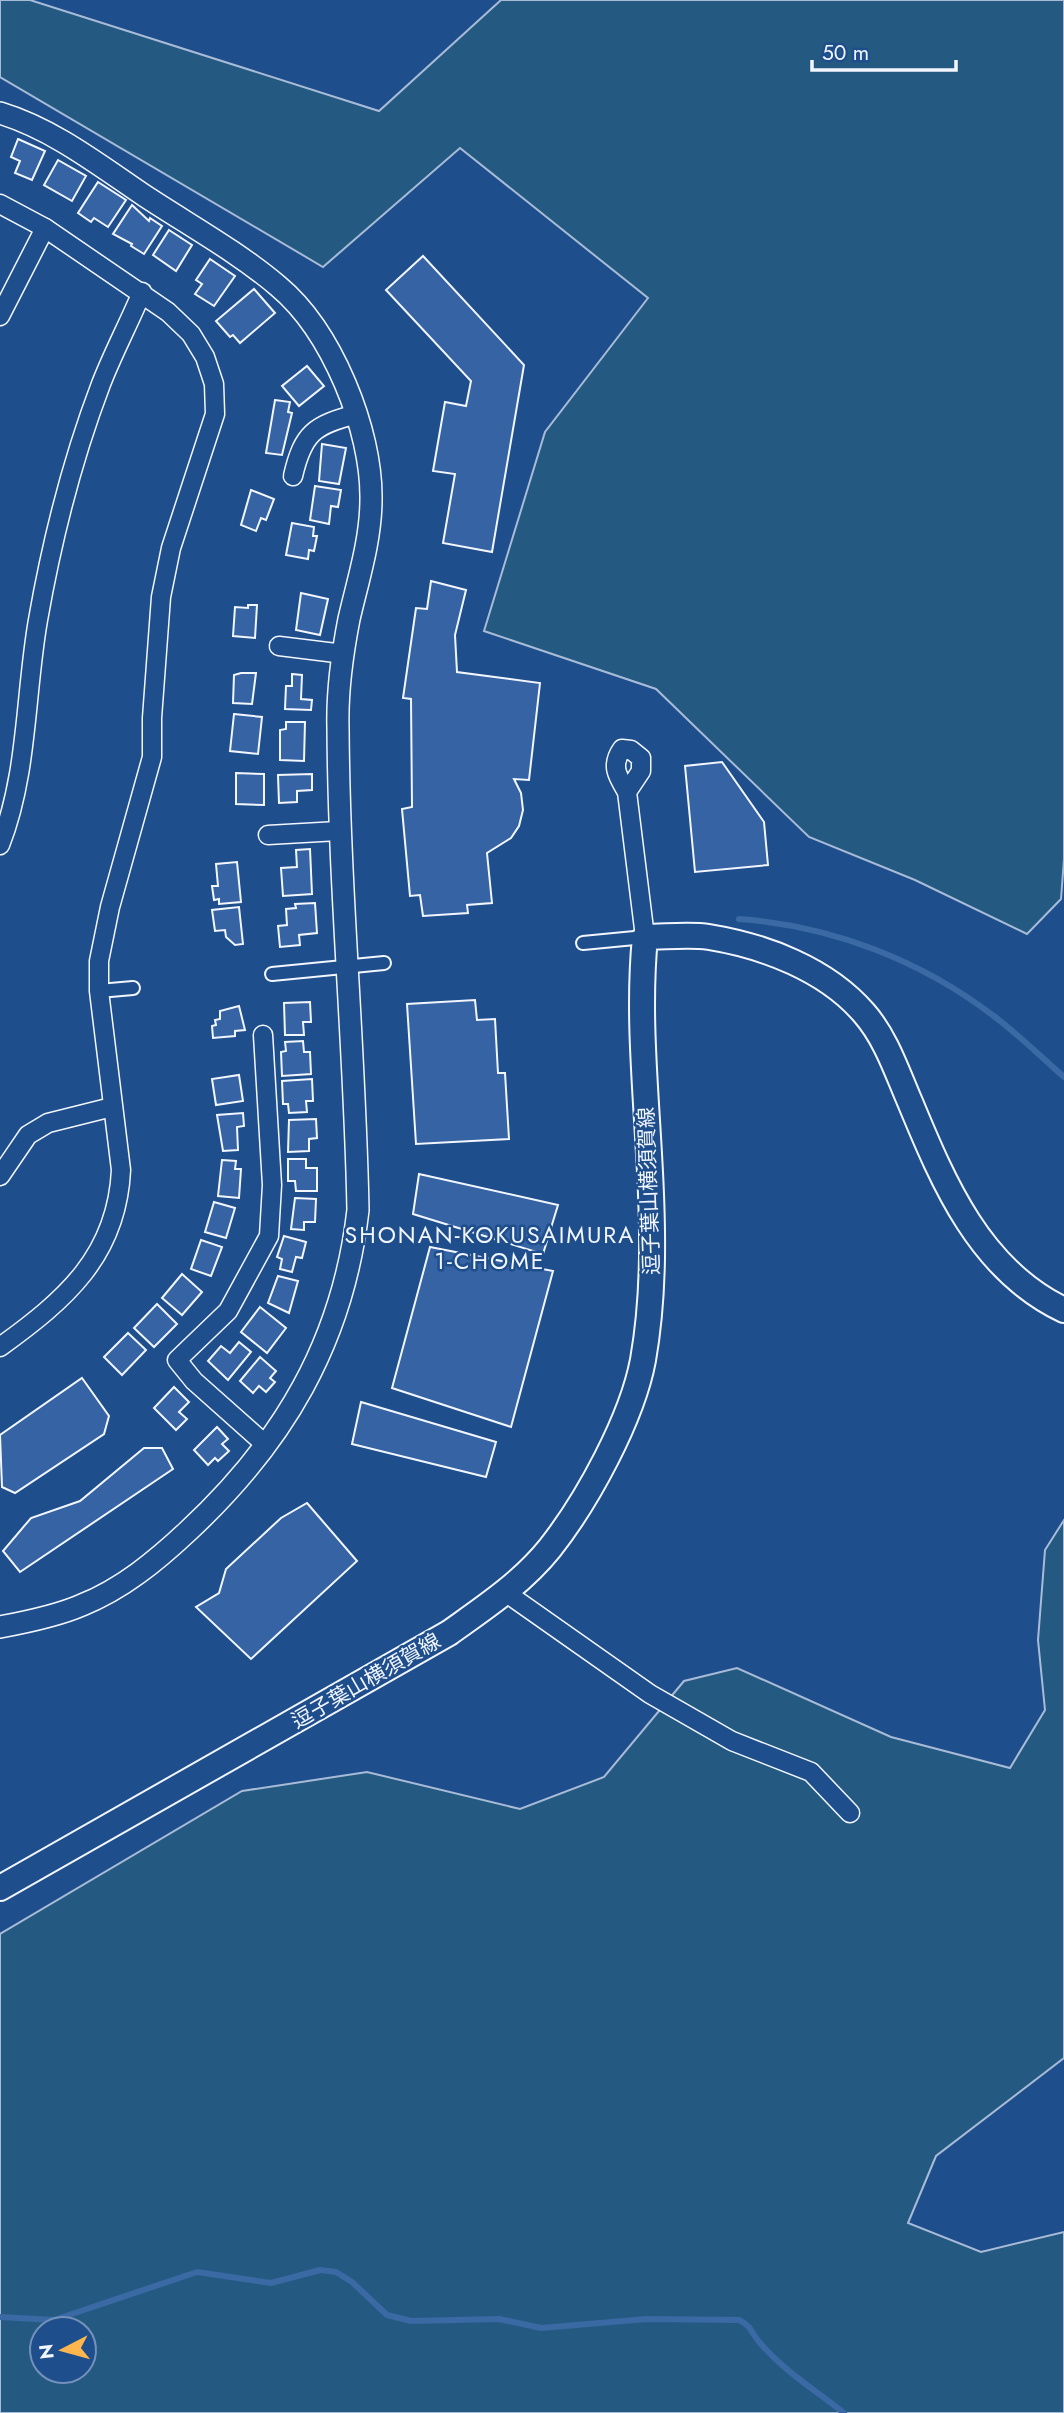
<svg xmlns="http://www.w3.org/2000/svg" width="1064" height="2413" viewBox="0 0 1064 2413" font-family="Jost,'Noto Sans JP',sans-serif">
  <rect width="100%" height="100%" fill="#1f4e8c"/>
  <!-- green -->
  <g fill="#245a82" stroke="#a8bbd7" stroke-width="2" fill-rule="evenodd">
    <polygon points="0,0 30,0 379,111 501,0 1064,0 1064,859 1061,899 1027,934 915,880 809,837 656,689 484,631 545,432 648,298 460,148 323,267 0,77"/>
    <path d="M1064,1520V2058L936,2156L908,2223L981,2252L1064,2232V2413H0V1934L242,1791L367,1772L520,1809L604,1777L684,1681L737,1668L891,1737L1010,1768L1045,1710L1038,1640L1045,1550ZM42,2329H84V2371H42Z"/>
  </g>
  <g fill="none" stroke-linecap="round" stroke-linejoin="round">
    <!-- stream -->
    <g stroke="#3b69a3" stroke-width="6">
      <path d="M739,919C832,926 921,960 995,1017C1019,1035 1041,1057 1064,1077"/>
      <path d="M0,2317L54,2320L197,2272L271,2283L320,2270L336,2272L352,2282L387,2315L411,2321L499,2319L541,2328L647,2319L739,2320C752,2326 751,2333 760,2343C784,2371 815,2390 844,2413"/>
    </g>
  </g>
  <!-- building -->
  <g fill="#3563a3" stroke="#f2f6ff" stroke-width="2">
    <polygon points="18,139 45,151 32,180 15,173 20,161 11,157"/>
    <polygon points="58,160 86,176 72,201 44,185"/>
    <polygon points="98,182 126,200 108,227 94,218 91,222 78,213"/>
    <polygon points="132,205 149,221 150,218 162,226 144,254 131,246 132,244 113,234"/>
    <polygon points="169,230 192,245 176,271 153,255"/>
    <polygon points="423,256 524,365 492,552 443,543 455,474 433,471 445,402 466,406 471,381 386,290"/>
    <polygon points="210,259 235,276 214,306 195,294 202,284 196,280"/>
    <polygon points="254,289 275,313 240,343 233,335 230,337 216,321"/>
    <polygon points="307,366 324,386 299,406 282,386"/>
    <polygon points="275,400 290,402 288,412 292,413 282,455 266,453"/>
    <polygon points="322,444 346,448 339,484 319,481"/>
    <polygon points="315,486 341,490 338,507 331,506 329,524 310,520"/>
    <polygon points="251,490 274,499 266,520 261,518 256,531 241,525"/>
    <polygon points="292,523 314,527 313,536 317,536 314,551 309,550 308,559 286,555"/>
    <polygon points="431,581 466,590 455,635 457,672 540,683 529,780 514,779 521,793 523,810 519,826 511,838 487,853 492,903 467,905 468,913 423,916 420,895 410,896 402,809 412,807 411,699 403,698 416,608 427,609"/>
    <polygon points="301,593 328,599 320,635 296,630"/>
    <polygon points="248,605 257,605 255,638 233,636 235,607 248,608"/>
    <polygon points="241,673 256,673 252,704 233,703 234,675"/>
    <polygon points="292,674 302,675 301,699 312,700 311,710 285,709 286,686 292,686"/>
    <polygon points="234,714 262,717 258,754 230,751"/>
    <polygon points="286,722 305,722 304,761 280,760 280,730 286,729"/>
    <polygon points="722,762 764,822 768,865 695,872 685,766"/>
    <polygon points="236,773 264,774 264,805 236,804"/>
    <polygon points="312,774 312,790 297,791 297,802 279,803 278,775"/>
    <polygon points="310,849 312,894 283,896 281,868 297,867 296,850"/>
    <polygon points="237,862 241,902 219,904 219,899 214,900 212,886 218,886 216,864"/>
    <polygon points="315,903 317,933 299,935 300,945 280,947 278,926 287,925 286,909 296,908 295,904"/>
    <polygon points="239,907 243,944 235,945 226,937 225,930 215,931 212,910"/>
    <polygon points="475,1000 477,1020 495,1019 498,1073 505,1073 509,1139 416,1144 407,1004"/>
    <polygon points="310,1002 311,1022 303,1022 304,1035 285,1035 284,1003"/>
    <polygon points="239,1006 245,1030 235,1031 235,1036 213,1038 212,1026 216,1025 215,1020 220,1019 220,1011"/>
    <polygon points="303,1041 304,1052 310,1052 311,1074 282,1076 281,1052 286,1051 285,1042"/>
    <polygon points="239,1075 243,1101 216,1105 212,1079"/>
    <polygon points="312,1079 313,1101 306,1101 307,1112 289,1113 288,1104 283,1104 282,1081"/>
    <polygon points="243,1113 244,1126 237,1127 238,1150 223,1151 217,1115"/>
    <polygon points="316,1119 317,1138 309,1139 309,1151 288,1152 289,1120"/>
    <polygon points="288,1159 306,1159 306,1168 317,1168 317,1191 296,1191 295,1181 288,1181"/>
    <polygon points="222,1160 236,1161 235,1169 241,1169 239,1198 218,1196"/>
    <polygon points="419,1174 558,1205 543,1254 413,1214"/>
    <polygon points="295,1198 316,1199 315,1222 304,1222 304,1230 291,1229"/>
    <polygon points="214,1202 235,1208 226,1238 205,1232"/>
    <polygon points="284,1236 306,1242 302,1258 296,1257 292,1272 280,1269 282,1259 277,1257"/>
    <polygon points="201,1240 222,1247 211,1276 191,1269"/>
    <polygon points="430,1247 553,1271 511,1427 392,1388"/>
    <polygon points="182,1274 202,1292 182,1315 162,1298"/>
    <polygon points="278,1276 298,1281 289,1313 268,1303"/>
    <polygon points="157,1304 177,1324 154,1347 134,1328"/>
    <polygon points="260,1307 286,1328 267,1353 241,1332"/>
    <polygon points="128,1333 146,1350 122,1375 104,1357"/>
    <polygon points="239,1342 251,1352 228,1380 208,1361 221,1346 230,1353"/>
    <polygon points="260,1357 276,1371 270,1378 275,1382 266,1392 259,1386 253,1393 240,1381"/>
    <polygon points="82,1378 109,1416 104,1434 15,1493 2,1487 0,1435"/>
    <polygon points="174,1387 189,1402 179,1412 187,1419 176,1430 154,1408"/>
    <polygon points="361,1402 496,1442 486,1477 352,1444"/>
    <polygon points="217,1427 228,1439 222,1444 229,1451 218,1461 215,1458 208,1465 194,1450"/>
    <polygon points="144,1448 162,1448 173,1469 20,1572 3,1551 31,1518 80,1501"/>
    <polygon points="307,1503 357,1561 251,1659 196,1607 219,1593 226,1569 281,1518"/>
  </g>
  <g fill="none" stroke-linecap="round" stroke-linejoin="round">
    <!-- pedestrian casing -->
    <g stroke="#f2f6ff" stroke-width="16">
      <g id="pedestrian">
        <polyline points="583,943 645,937"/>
        <polyline points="272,974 384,963"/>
        <polyline points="99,991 133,988"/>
      </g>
    </g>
    <!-- minor casing -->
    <g stroke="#f2f6ff" stroke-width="21">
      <g id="minor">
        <path d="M0,204L45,228L168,312L191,334L205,357L214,384L215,414L171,548L161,597L152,718V757L110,907L99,961V991L121,1170C117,1256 65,1300 0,1347"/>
        <polyline points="0,316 45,228"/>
        <path d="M293,476C303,433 314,425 357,414"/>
        <polyline points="279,646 344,654"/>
        <path d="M627,792L641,771V758L631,750L622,749C610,766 618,777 627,792L645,937"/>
        <polyline points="268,835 338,831"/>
        <path d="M0,845C28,774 25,694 38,620C52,540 72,460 101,384C113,353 129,323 142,292"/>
        <polyline points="263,1035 272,1185 269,1236 228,1311 177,1360 194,1381 266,1445"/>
        <polyline points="0,1176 28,1135 48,1123 112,1107"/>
        <polyline points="505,1592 650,1694 732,1741 811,1772 850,1813"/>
      </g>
    </g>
    <!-- tertiary casing -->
    <g stroke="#f2f6ff" stroke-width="24">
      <path id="tertiary" d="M0,113C53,129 99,165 145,196C189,225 238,252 278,286C332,331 372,430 371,499C371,540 358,580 349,619C342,655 337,692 338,728C339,889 355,1049 358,1210C343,1342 283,1443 187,1532C156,1561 122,1589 82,1605C57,1616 27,1622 0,1627"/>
    </g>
    <!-- secondary casing -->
    <g stroke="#f2f6ff" stroke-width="28">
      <path id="secondary" d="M0,1888L449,1633C484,1608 522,1583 550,1548C587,1501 632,1419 643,1360C655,1292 653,1222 649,1154C645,1081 638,1009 645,937C665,937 689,934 709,937C764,946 826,969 864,1013C886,1038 897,1072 910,1102C944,1184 980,1270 1064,1310"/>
    </g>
    <!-- pedestrian -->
    <use href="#pedestrian" stroke="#1f4e8c" stroke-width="12"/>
    <!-- minor -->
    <use href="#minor" stroke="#1f4e8c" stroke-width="18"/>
    <!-- tertiary -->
    <use href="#tertiary" stroke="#1f4e8c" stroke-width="21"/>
    <!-- secondary -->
    <use href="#secondary" stroke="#1f4e8c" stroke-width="24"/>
  </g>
  <g text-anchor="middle" stroke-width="5" stroke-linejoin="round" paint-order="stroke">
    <!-- street labels -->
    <g font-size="21" fill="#f2f6ff" stroke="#1f4e8c">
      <text transform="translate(649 1191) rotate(-92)" y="7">逗子葉山横須賀線</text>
      <text transform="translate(366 1681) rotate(-30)" y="7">逗子葉山横須賀線</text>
    </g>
    <!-- neighbourhood labels -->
    <g font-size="23" letter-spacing="2" fill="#f2f6ff" stroke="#1f4e8c">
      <text x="490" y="1243">SHONAN-KOKUSAIMURA<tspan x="490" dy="26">1-CHOME</tspan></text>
    </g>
  </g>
  <!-- north arrow -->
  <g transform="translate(63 2350) rotate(264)"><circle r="33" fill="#1f4e8c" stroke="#7391ba" stroke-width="2"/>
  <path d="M0-5L12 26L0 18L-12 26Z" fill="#ffb74d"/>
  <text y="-10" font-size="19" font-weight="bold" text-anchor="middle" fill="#f2f6ff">N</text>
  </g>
  <!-- scale -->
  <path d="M812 60v10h144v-10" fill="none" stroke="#f2f6ff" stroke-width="3.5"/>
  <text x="822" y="60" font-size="21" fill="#f2f6ff" stroke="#1f4e8c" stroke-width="5" paint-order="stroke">50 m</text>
</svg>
